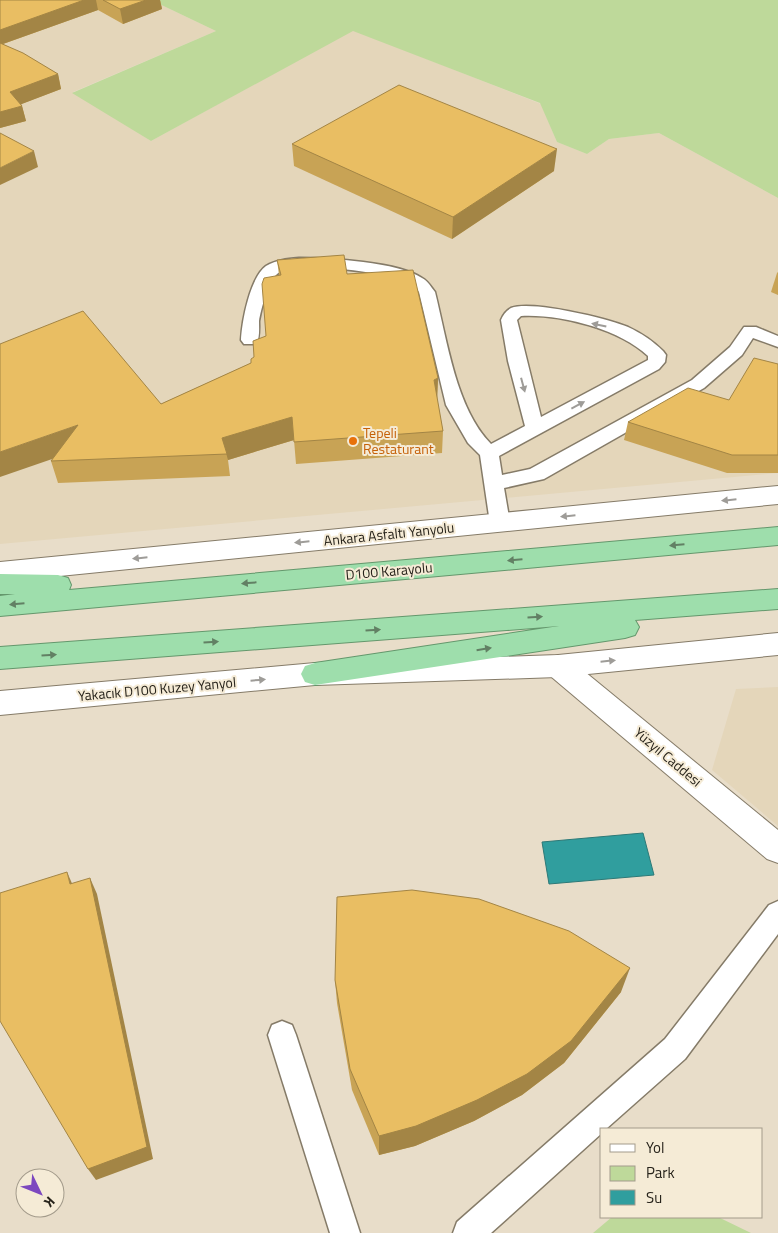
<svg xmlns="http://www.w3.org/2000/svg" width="778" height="1233" viewBox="0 0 778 1233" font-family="'Titillium Web',sans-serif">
  <rect width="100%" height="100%" fill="#e8ddc9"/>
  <!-- built -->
  <g fill="#e4d6ba">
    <polygon points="0,0 151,0 216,31 73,92 151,141 353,30 541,104 557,142 587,154 609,139 659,133 778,198 778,473 0,544"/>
    <polygon points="778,687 778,826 712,770 736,689"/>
  </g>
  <!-- green -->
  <g fill="#bed99a">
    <polygon points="151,0 778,0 778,198 659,133 609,139 587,154 557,142 540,103 353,31 151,141 72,93 216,31"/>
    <polygon points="612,1217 718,1217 751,1233 593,1233"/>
  </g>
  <!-- water -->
  <polygon fill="#309e9e" stroke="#2d7977" points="643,833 654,875 549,884 542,842"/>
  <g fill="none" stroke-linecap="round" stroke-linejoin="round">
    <!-- service casing -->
    <g stroke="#857b68" stroke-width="3">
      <g id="service">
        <path d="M300,258C329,258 399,262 422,278C428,281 431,287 435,292C447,340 456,409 491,444L525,426L508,361L501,320C503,315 506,311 511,308C531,300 606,318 628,327C641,333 653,341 663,351L666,355L665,362L659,369L499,456L502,475L530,469L692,380L730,347L744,327H756L778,336V347L753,338L742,355L704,388L544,479L504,488L510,523L507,528L500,530L493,528L490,523L480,455L468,443L446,405L419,292C416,288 412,285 407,282C387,273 291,258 276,275C268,284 261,309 259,321C259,329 260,338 256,344H244L241,340C242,321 250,278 266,266C276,260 289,259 300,258ZM521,316C561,314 619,329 648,356V360L541,417L517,320Z"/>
        <polygon points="778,901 778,934 685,1059 606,1129 602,1129 602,1133 491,1233 453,1233 457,1222 665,1039 769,905"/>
        <polygon points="282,1021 292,1025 296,1035 360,1233 330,1233 268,1035 272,1025"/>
      </g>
    </g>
    <!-- tertiary casing -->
    <g stroke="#857b68" stroke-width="2">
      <polygon id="tertiary" points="558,655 568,658 778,830 778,863 767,859 548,674 544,666 548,658"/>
    </g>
    <!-- secondary casing -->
    <g stroke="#857b68" stroke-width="2">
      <g id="secondary">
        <polygon points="778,486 778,504 0,582 0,562"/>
        <polygon points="778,633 778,655 558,677 315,685 0,715 0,691 315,663 558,655"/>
      </g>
    </g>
    <!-- trunk casing -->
    <g stroke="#64976c" stroke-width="2">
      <g id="trunk">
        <polygon points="778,527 778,545 0,616 0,596 15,594 0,594 0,574 58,575 68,578 71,585 69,590"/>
        <polygon points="778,589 778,609 635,620 639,627 635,635 625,638 315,685 305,682 301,674 305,666 315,663 559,626 0,669 0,647"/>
      </g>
    </g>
    <!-- service -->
    <use href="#service" fill="#fff" fill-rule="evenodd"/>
    <!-- tertiary -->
    <use href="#tertiary" fill="#fff" fill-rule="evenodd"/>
    <!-- secondary -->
    <use href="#secondary" fill="#fff" fill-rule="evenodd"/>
    <!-- trunk -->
    <use href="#trunk" fill="#9edeac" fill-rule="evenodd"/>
  </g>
  <!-- wall -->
  <g fill="#c8a355">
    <polygon points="0,0 160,0 162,9 123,24 98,10 3,44 58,74 61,89 21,104 22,106 26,121 0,128"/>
    <polygon points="292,144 554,171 452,239 294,166"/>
    <polygon points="277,260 347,274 438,378 437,399 443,431 442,453 296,464 294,440 228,460 230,476 58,483 51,461 53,458 161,404 251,363 254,357 266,336 279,275"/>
    <polygon points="778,272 778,295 771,292 777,273"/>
    <polygon points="778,364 778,473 727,473 624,440 628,422 729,400"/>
    <polygon points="335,980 621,992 564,1063 522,1095 474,1121 415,1146 379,1155 352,1090 337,1003"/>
  </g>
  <!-- shaded-wall -->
  <g fill="#a38545">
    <polygon points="84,0 96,0 98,10 0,45 0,30"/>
    <polygon points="146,0 160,0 162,9 123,24 120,9"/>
    <polygon points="58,74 61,89 14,107 10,92"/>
    <polygon points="22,106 26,121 0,128 0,112"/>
    <polygon points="557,149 554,171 452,239 453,217"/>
    <polygon points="34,151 38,167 0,185 0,168"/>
    <polygon points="438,378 437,401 434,380"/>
    <polygon points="292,417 294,440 228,460 222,438"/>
    <polygon points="78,425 84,448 0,477 0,452"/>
    <polygon points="67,872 74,888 70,884"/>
    <polygon points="90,878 97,894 153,1159 96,1180 88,1169"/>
    <polygon points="630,968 621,992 564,1063 522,1095 474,1121 415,1146 379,1155 379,1136"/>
  </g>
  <!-- building -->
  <g fill="#e9be63" stroke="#a38545">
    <polygon points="0,0 84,0 0,30"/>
    <polygon points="103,0 146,0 120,9"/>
    <polygon points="0,43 23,53 58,74 10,92 22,106 0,112"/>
    <polygon points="399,85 557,149 453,217 292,144"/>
    <polygon points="0,133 34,151 0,168"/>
    <polygon points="344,255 347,274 413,270 438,378 434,380 443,431 294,442 292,417 222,438 227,454 51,461 78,425 0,452 0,344 83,311 161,404 251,363 251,359 254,357 253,341 266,336 262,284 264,278 281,275 277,260"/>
    <polygon points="754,358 778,364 778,455 732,455 628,422 688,388 729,400"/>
    <polygon points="67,872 70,884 90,878 147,1147 88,1169 0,1021 0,893"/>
    <polygon points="412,890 479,899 569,931 630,968 571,1041 527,1074 477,1100 416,1126 379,1136 350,1069 335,980 337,897"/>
  </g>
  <!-- one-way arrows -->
  <defs><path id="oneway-solid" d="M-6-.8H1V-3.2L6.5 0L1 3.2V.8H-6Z" transform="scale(1.25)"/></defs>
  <g fill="#9e9c98">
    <use href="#oneway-solid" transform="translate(599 325) rotate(-168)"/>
    <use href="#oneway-solid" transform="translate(523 385) rotate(75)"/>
    <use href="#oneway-solid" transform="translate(578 405) rotate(-28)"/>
    <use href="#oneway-solid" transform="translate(729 500) rotate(174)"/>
    <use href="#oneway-solid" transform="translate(568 516) rotate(174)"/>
    <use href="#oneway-solid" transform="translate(302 542) rotate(174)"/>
    <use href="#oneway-solid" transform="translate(140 558) rotate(174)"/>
    <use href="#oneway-solid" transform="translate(608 661) rotate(-6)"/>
    <use href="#oneway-solid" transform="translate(258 680) rotate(-5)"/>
  </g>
  <g fill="#628064">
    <use href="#oneway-solid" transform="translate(677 545) rotate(175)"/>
    <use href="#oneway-solid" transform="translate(515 560) rotate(175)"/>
    <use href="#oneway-solid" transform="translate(249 583) rotate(175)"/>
    <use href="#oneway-solid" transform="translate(17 604) rotate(175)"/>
    <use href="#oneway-solid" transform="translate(535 617) rotate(-4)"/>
    <use href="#oneway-solid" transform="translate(373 630) rotate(-4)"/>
    <use href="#oneway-solid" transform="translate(211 642) rotate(-4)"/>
    <use href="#oneway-solid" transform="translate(484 649) rotate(-9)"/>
    <use href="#oneway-solid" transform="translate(49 655) rotate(-4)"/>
  </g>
  <!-- markers -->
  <circle fill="#e8710a" stroke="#f5ebd6" stroke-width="2" cx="353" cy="441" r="5"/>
  <g text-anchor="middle" stroke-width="4" stroke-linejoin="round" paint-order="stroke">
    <!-- food labels -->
    <g font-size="14" fill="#c56008" stroke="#f5ebd6" text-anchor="start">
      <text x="363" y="438">Tepeli<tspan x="363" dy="16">Restaturant</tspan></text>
    </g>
    <!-- street labels -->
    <g font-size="14" fill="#27231b" stroke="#f5ebd6">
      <text transform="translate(389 534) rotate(-6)" y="5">Ankara Asfaltı Yanyolu</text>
      <text transform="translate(389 571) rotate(-5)" y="5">D100 Karayolu</text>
      <text transform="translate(157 689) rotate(-5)" y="5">Yakacık D100 Kuzey Yanyol</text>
      <text transform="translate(668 757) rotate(40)" y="5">Yüzyıl Caddesi</text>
    </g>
  </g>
  <!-- legend -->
  <rect x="600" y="1128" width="162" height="90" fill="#f5ebd6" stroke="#a39b8b"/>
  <rect x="610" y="1144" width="25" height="8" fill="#ffffff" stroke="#a39b8b"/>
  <text x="646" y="1153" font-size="15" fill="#27231b">Yol</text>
  <rect x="610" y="1166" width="25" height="15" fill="#bed99a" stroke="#a39b8b"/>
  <text x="646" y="1178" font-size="15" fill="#27231b">Park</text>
  <rect x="610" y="1190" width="25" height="15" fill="#309e9e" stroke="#a39b8b"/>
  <text x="646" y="1203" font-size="15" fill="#27231b">Su</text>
  <!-- north arrow -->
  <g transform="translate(40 1193) rotate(133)"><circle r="24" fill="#f5ebd6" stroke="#a39b8b"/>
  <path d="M0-4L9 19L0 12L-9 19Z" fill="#7d48bf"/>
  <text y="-8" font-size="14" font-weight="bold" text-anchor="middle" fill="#27231b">K</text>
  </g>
</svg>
